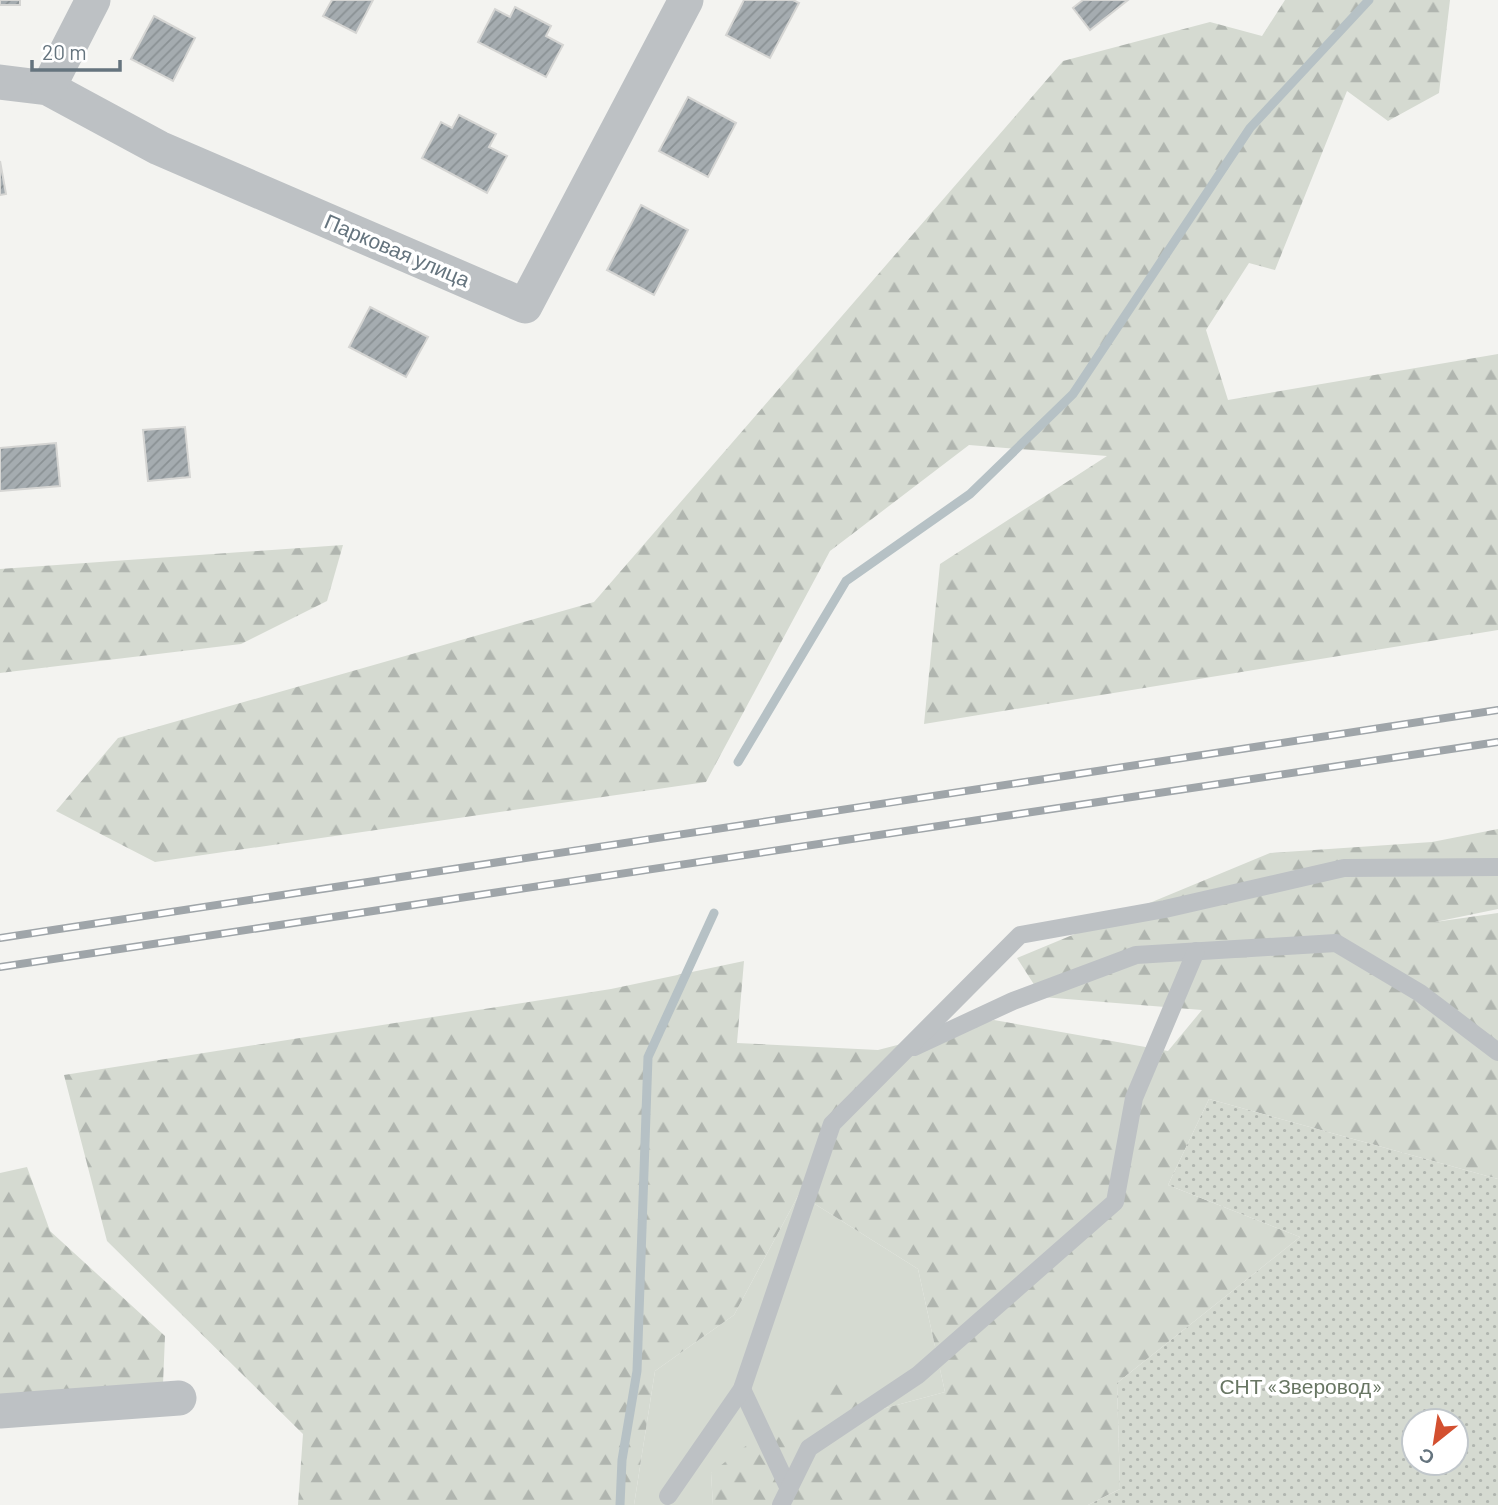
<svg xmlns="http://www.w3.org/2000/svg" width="1498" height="1505" viewBox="0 0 1498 1505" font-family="Barlow,sans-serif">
  <defs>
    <pattern id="forest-firs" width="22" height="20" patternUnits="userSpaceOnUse" patternTransform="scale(1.75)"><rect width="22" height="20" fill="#d5dad1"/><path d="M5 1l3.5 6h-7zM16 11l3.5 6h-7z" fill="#b0b5af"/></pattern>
    <pattern id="park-dots" width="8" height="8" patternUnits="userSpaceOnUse" patternTransform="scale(1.75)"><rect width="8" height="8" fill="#d5dad1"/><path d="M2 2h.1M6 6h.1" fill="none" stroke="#b0b5af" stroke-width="1.8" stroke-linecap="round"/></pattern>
    <pattern id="building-hatch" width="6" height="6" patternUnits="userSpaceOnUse" patternTransform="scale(1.75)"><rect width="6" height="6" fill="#a5acb0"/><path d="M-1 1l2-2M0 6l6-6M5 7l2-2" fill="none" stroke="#8a9194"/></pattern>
  </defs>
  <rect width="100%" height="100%" fill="#f3f3f0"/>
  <!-- grass -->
  <polygon fill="#d5dad1" points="799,1194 918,1269 945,1392 871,1412 711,1473 713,1505 634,1505 655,1371 734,1315"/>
  <!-- forest -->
  <g fill="url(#forest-firs)">
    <polygon points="1285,0 1450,0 1439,93 1388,121 1347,91 1275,270 1249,263 1206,330 1228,400 1498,354 1498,630 924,724 940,564 1107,456 969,445 830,551 706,782 155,862 56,811 118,738 594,602 1063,61 1210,22 1262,36"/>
    <polygon points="343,545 327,601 241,644 0,673 0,569"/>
    <polygon points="1498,829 1498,909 1435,922 1498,913 1498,1179 1209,1099 1168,1185 1300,1237 1117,1383 1120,1489 1088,1505 713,1505 711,1473 833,1378 871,1412 945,1392 918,1269 799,1194 734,1315 655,1371 634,1505 298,1505 303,1434 107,1241 64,1075 611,989 744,961 737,1043 878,1050 994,1020 1168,1051 1202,1010 1042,997 1017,958 1270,853 1432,842"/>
    <polygon points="27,1167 50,1231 165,1336 163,1384 0,1397 0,1173"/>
  </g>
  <!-- park -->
  <path fill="url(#park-dots)" fill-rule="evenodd" d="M1209,1099L1498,1179V1505H1088L1120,1489L1117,1383L1300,1237L1168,1185ZM1414,1421H1456V1463H1414Z"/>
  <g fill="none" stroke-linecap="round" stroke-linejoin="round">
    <!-- stream -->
    <g stroke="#b6c1c5" stroke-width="9">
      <polyline points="738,762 846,581 970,494 1073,394 1250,128 1369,0"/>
      <polyline points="620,1505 622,1460 637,1371 648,1057 714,913"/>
    </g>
  </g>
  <!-- building -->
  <g fill="url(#building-hatch)" stroke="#d5d5d3" stroke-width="2">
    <rect x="0" y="0" width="20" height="5"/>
    <polygon points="332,0 373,0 356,33 323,16"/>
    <polygon points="744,0 793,0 799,3 770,58 726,35"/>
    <polygon points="1083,0 1128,0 1090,30 1073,8"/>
    <polygon points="515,7 551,26 546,36 563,45 546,77 478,42 495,9 510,17"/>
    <polygon points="154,16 195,38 173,81 131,59"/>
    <polygon points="688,97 736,123 708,177 659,151"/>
    <polygon points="459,115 496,134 489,147 507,156 487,193 422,158 441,122 452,128"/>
    <polygon points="0,161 6,194 0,195"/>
    <polygon points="641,205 688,230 654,295 607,270"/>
    <polygon points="370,307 428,337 406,377 349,347"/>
    <polygon points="185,427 190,477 148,481 143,430"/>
    <polygon points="56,443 60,486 0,491 0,448"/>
  </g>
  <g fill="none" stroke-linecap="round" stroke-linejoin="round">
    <!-- lane -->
    <g stroke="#bdc1c4" stroke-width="18">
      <polyline points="914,1047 1013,1001 1136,955 1336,943 1420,993 1498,1052"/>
      <polyline points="742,1389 789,1489"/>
      <polyline points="668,1496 742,1389 832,1124 1020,935 1165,909 1344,868 1498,867"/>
      <polyline points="781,1505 809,1448 918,1375 1115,1202 1134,1098 1196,951"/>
    </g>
    <!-- street -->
    <g stroke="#bdc1c4" stroke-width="35">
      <polyline points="0,82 48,88 159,148 525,306 686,0"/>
      <polyline points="48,88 93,0"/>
      <polyline points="0,1411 179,1398"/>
    </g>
    <!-- rail casing -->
    <g stroke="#9fa5a9" stroke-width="8">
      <g id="rail">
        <polyline points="0,938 1498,710"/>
        <polyline points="0,967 1498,742"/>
      </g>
    </g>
    <!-- rail -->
    <use href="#rail" stroke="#fff" stroke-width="5" stroke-dasharray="16" stroke-linecap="butt"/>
  </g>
  <g text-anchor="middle" stroke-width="7" stroke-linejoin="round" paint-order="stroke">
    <!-- street labels -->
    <g font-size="21" fill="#65747e" stroke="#fff">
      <text transform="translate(397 251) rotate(23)" y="7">Парковая улица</text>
    </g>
    <!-- park labels -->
    <g font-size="21" fill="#687663" stroke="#fff">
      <text x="1301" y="1394">СНТ «Зверовод»</text>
    </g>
  </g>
  <!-- north arrow -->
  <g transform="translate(1435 1442) rotate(210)"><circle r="33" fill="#ffffff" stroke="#c1c7cb" stroke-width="2"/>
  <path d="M0-5L12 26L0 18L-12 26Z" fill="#d35030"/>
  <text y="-10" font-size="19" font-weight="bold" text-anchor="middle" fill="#65747e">С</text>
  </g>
  <!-- scale -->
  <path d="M32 60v10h88v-10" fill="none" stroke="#65747e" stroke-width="3.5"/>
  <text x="42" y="60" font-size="21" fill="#65747e" stroke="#ffffff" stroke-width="5" paint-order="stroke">20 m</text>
</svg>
